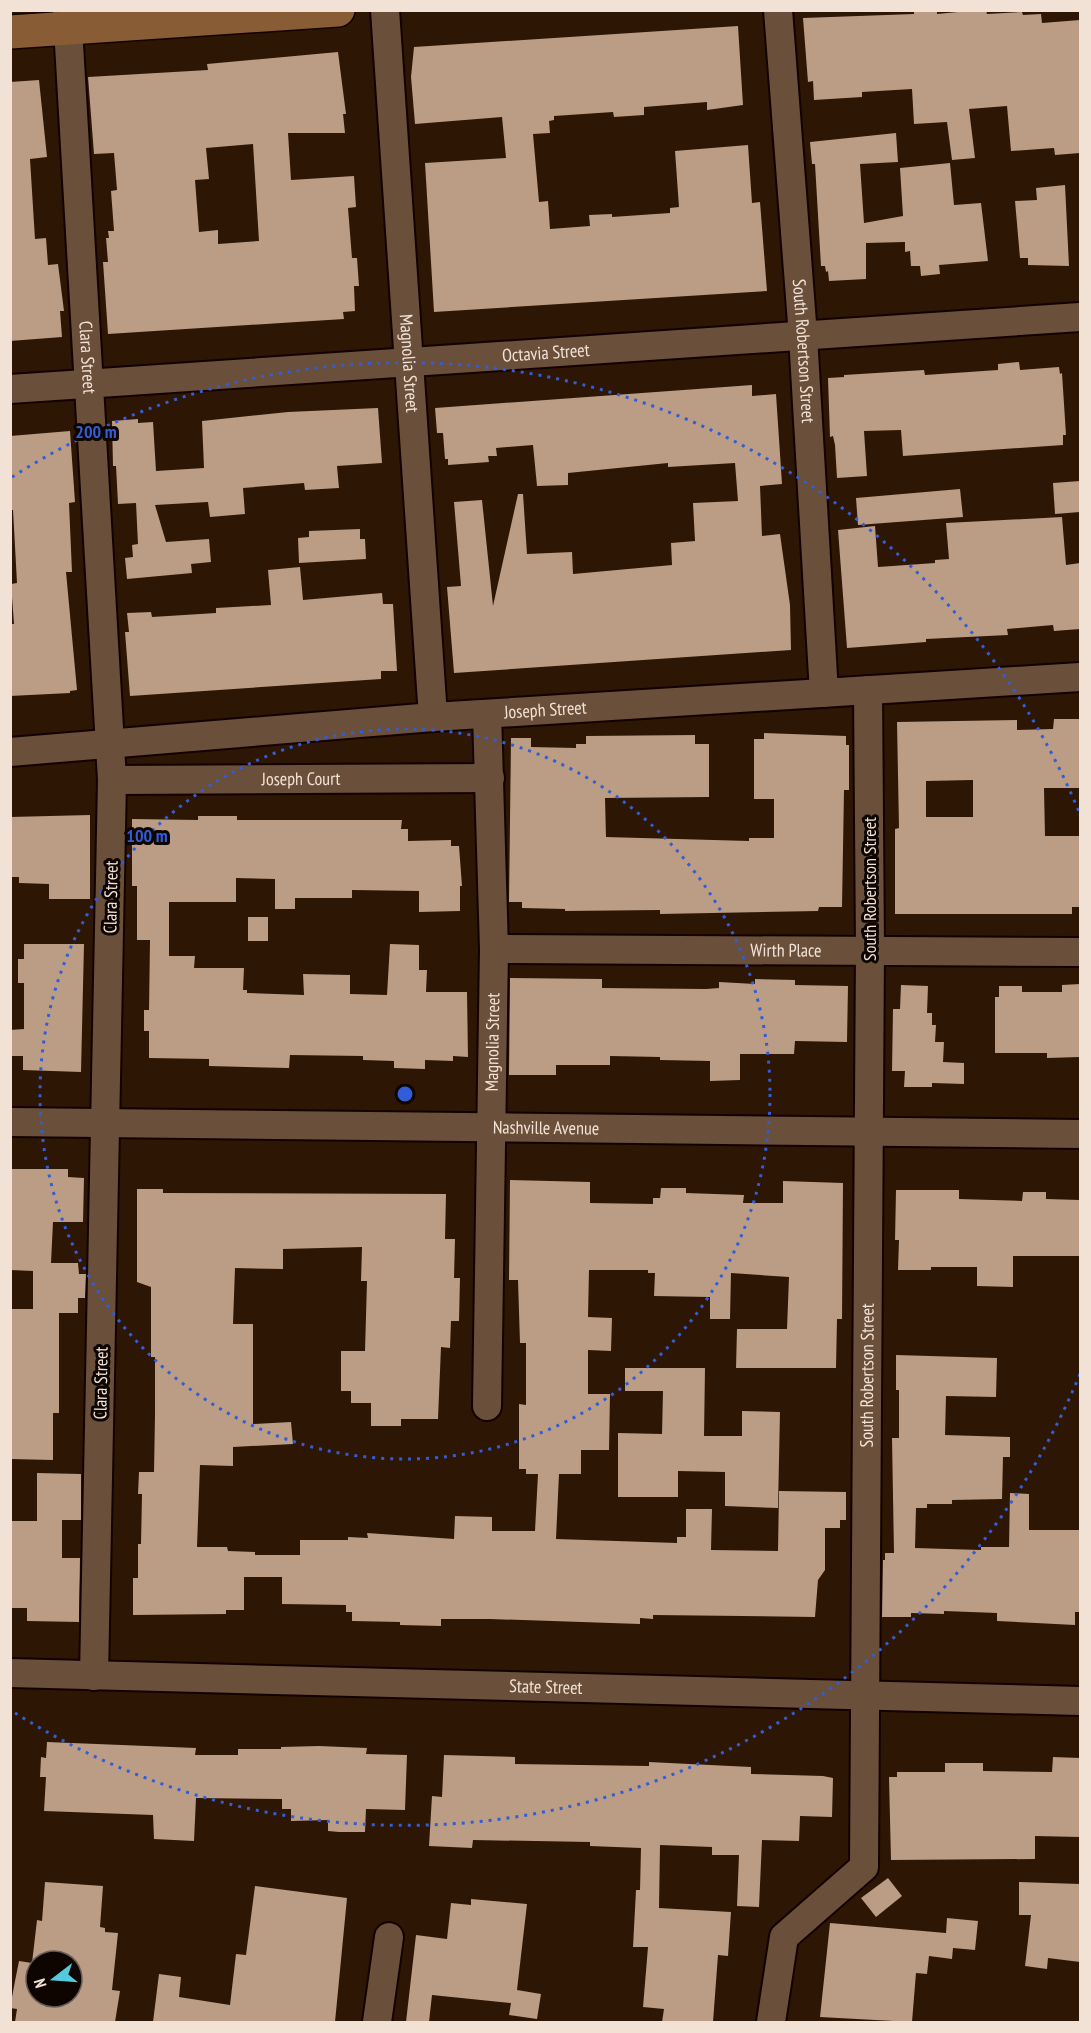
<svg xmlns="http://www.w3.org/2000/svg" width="1091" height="2033" viewBox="0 0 1091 2033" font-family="'PT Sans Narrow',sans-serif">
  <rect width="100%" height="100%" fill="#2d1603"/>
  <!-- building -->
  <g fill="#bb9c85" fill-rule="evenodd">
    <polygon points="914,10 937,10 937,14 979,10 986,10 987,14 1022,12 1023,15 1041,14 1042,23 1080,20 1080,153 1055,155 1054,148 1011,151 1007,106 969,109 975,158 952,160 947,122 914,124 912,89 862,92 862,97 814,100 813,81 808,82 803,18 914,14"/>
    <polygon points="738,26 743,105 707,110 707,102 644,107 644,115 614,117 613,112 554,116 554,120 549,121 550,133 533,134 539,202 548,201 550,229 590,226 589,215 612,214 612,217 670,213 670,208 679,207 675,151 748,145 752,203 760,202 767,291 434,312 425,163 506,158 502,117 415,124 411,77 414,47"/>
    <path d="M338,52L346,114H343L345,133H288L291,180L354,176L356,207L348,208L352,258H357L359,286H354L355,311L343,312L344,319L108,334L103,262H108L106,238H109L108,231H114L111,191L117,190L114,153L94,154L88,77L208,70L207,64ZM253,144L259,241L218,244V230L199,232L195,180L209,179L206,148Z"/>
    <polygon points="39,80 47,157 30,159 35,239 46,238 48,265 58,264 64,311 60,311 62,337 10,341 10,82"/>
    <polygon points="896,133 898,162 860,164 864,223 903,216 900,168 950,163 954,205 981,203 988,261 939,265 940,274 921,276 920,266 911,266 910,251 905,252 905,242 866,243 866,279 829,281 828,271 826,272 825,266 821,266 815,164 812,164 810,142"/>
    <polygon points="1065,185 1069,266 1028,265 1028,258 1020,258 1015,201 1037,200 1036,188"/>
    <polygon points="1019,362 1020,370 1059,367 1060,374 1062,373 1066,435 1063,435 1063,445 903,456 901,430 864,431 867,476 837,478 835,445 833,436 830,437 828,378 844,377 844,375 924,370 925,375 998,370 998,364"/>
    <polygon points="752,385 752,396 776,394 782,484 760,486 762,536 780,534 790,605 791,650 454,673 447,587 461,586 454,502 482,500 493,606 518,494 523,494 527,554 572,552 573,574 672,565 671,543 695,541 693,503 738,501 735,463 668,467 668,463 568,473 568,485 537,486 533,445 496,448 497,456 488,456 489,462 448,465 448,459 445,459 443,433 437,433 435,408"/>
    <polygon points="378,408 382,463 337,466 339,488 305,490 304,483 243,488 245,514 210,517 208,502 155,505 166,542 209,539 211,562 191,564 192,573 127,579 125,558 133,557 132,545 138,544 136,503 118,504 116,466 113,466 112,421 138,419 138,423 153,422 156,471 204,468 202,421 288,412"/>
    <polygon points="70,431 75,502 69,503 72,572 66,572 77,690 70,691 70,693 10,696 10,624 14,624 11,584 17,583 13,510 10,510 10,436"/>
    <polygon points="1080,481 1080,512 1055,514 1053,483"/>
    <polygon points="960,489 963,517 858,525 856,498"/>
    <polygon points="1062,517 1066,565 1080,563 1080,629 1054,631 1053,625 1007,629 1008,635 926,639 926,642 847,648 838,530 875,526 878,567 935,563 935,560 949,559 946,523"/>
    <polygon points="360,529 360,539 365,539 366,559 299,563 298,538 309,537 309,531"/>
    <polygon points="300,567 303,600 382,593 383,604 393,604 397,671 381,671 381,679 130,696 125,632 129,632 127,613 151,612 152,617 216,613 216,608 271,605 268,570"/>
    <path d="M1054,719H1080V788H1044L1045,836H1080V907H1072V914H895V829L899,828L897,722L1017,720V730L1053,729ZM973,780V817H926V781Z"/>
    <polygon points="764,733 846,736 846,745 849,745 849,790 844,790 842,907 819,907 818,911 660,914 660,910 565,911 565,909 522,908 522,902 509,902 511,738 531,738 531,747 576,748 576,744 586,744 586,736 695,735 695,744 709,744 709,797 605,798 606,837 749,841 749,838 774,838 774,799 754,799 754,739 764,739"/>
    <polygon points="90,815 90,899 49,899 49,884 19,883 19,877 10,877 10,817"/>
    <polygon points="198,816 237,816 237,820 402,820 401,829 408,829 408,841 451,840 451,846 459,846 462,886 460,886 460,911 419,912 419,891 352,890 352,898 295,898 295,909 275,909 275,879 236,878 236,902 169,902 169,956 195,956 194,968 244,968 243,990 247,990 247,993 304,995 303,974 350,975 350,994 387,995 390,944 419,945 419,970 427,970 426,992 467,992 468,1057 453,1056 453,1061 425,1060 425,1069 394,1068 394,1061 363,1060 363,1056 290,1055 289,1068 209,1066 209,1059 149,1058 149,1031 144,1031 144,1010 149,1010 150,940 137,940 137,886 132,886 132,819 198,820"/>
    <rect x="248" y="917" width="20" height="24"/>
    <polygon points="24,944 84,944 81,1072 23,1070 23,1056 10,1056 10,1030 24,1029 24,983 18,983 18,959 24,959"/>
    <polygon points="510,978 602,979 602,988 706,989 719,988 719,982 755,984 755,979 795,980 795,985 848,986 847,1042 795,1041 794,1054 740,1054 740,1080 710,1081 710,1061 660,1060 660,1057 610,1056 610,1065 556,1065 556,1075 509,1075"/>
    <polygon points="1080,984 1080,1057 1047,1058 1047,1053 995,1053 995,997 999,997 999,986 1022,986 1022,992 1062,992 1062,985"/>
    <polygon points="901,985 928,986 927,1013 932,1013 932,1025 936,1025 935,1042 944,1042 943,1062 964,1063 964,1084 932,1083 932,1087 904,1087 905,1071 892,1071 893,1009 900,1009"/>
    <polygon points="10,1169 68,1169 68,1177 84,1178 83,1222 53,1222 51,1263 78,1263 79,1274 86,1274 85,1298 78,1298 78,1313 59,1313 59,1413 53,1413 53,1460 10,1459 10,1309 33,1309 33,1271 10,1270"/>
    <polygon points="510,1180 590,1182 590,1203 653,1204 653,1198 660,1198 661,1188 686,1188 686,1193 744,1195 743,1203 783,1203 783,1181 843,1183 842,1319 837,1319 836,1368 736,1368 737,1329 787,1329 789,1277 731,1273 730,1319 710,1319 710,1297 654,1296 655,1273 648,1273 648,1270 589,1270 588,1317 612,1318 611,1351 588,1350 588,1394 610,1394 609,1450 581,1450 581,1474 559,1474 556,1539 677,1543 677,1537 686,1537 686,1509 712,1509 711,1550 778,1551 779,1491 846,1492 846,1520 840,1520 840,1528 825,1528 825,1570 818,1580 815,1617 653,1615 653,1619 640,1618 640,1624 490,1619 441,1619 441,1626 400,1625 400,1622 352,1621 352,1612 346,1612 346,1605 282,1604 282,1577 244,1577 244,1610 226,1610 226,1614 133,1615 133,1578 138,1578 138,1544 141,1544 142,1494 138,1494 139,1472 154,1472 155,1415 155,1357 151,1357 151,1287 137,1282 137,1189 163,1189 163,1193 446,1194 445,1239 455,1239 454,1278 460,1278 459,1321 451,1321 450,1348 441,1347 438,1419 401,1419 401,1426 371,1426 371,1403 351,1403 351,1391 341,1391 341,1351 365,1351 367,1281 361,1281 362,1247 283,1249 283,1269 235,1268 233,1324 253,1324 253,1424 291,1422 293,1444 233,1447 233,1466 200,1465 197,1547 227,1547 228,1551 255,1552 255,1555 300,1555 300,1540 348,1540 348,1537 368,1538 367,1533 454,1539 455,1516 492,1517 492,1531 535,1531 538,1474 526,1474 526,1469 519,1469 519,1404 526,1405 526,1343 520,1343 518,1280 509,1280"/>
    <polygon points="896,1190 959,1190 959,1199 1022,1201 1023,1192 1046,1192 1046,1199 1080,1200 1080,1256 1013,1256 1013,1287 977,1286 977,1267 931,1267 931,1270 898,1270 899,1240 895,1240"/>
    <polygon points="896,1355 997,1358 996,1397 946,1396 945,1435 1010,1437 1010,1457 1003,1457 1002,1499 952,1500 952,1504 927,1504 927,1508 916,1508 915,1548 981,1550 981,1547 1009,1547 1010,1493 1029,1494 1029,1530 1080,1530 1080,1596 1079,1612 1075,1612 1075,1625 997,1621 997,1613 944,1611 944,1614 911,1613 911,1617 882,1617 883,1560 885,1560 885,1553 894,1553 892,1438 899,1438 899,1390 896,1390"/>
    <polygon points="625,1368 705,1368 704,1436 742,1436 742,1411 780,1412 778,1508 725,1506 725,1472 678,1471 678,1497 618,1497 618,1433 662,1434 663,1391 625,1391"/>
    <polygon points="37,1473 81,1474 81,1520 62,1520 62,1558 80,1558 79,1622 27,1621 27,1608 10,1608 10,1521 37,1521"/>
    <polygon points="47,1742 196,1748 195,1755 238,1755 238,1749 281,1749 281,1747 319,1746 367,1748 366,1754 407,1755 405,1810 366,1809 365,1832 339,1832 328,1831 328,1820 291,1821 291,1809 282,1809 282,1799 196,1798 194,1841 154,1839 153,1815 44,1811 46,1777 40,1777 41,1757 46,1758"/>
    <polygon points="444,1755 515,1757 515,1764 649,1766 649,1762 751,1767 751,1774 823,1776 833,1778 832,1817 800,1816 799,1841 762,1840 759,1907 737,1906 739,1855 712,1855 712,1847 660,1845 659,1908 731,1912 728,1956 718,1955 713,2022 662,2022 664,2009 643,2007 648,1947 633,1947 636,1890 640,1890 641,1848 590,1846 590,1842 473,1840 472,1848 429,1846 432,1796 442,1797"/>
    <polygon points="1053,1757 1080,1758 1080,1837 1035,1836 1035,1859 891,1860 889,1777 897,1777 897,1772 945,1772 945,1763 983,1763 983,1771 1052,1772"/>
    <polygon points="888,1878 902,1896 876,1917 861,1898"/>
    <path d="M45,1882L103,1886L100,1927L105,1928V1932L118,1933L112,1990L120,1991L115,2022H15L17,2009L10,2008L15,1981L19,1961L32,1963L37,1920L42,1921ZM36,1961H72V1997H36Z"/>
    <polygon points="1019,1882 1080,1884 1080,1962 1048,1958 1047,1969 1025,1966 1031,1915 1019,1915"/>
    <polygon points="255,1886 347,1898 335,2022 153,2022 159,1974 181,1977 179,1997 230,2005 236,1954 246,1955"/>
    <polygon points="471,1899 527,1904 517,1990 541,1994 537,2019 509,2015 511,2003 432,1995 429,2022 406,2022 416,1935 447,1939 451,1903 471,1905"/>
    <polygon points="947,1918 978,1921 975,1950 953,1948 952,1959 929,1956 927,1974 916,1973 912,2022 820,2017 830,1923 946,1933"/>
  </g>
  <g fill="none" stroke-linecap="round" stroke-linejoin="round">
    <!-- street casing -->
    <g stroke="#140200" stroke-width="32">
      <g id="street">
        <path id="s1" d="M67,10L112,780L94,1676"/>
        <path id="s2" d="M385,10L433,717"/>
        <path id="s3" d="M778,10L803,336L824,693"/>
        <path id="s4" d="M10,389L1080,317"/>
        <path id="s5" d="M10,752L433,717L1080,677"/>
        <path id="s6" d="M112,780L490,778"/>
        <path id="s7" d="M494,949L1080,952"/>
        <path id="s8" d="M10,1122L1080,1134"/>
        <path id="s9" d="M487,1406L494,949L487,714"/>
        <path id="s10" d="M10,1673L1080,1701"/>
        <polyline points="377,2022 389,1937"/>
        <path id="s11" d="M771,2022L784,1937L864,1867L870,950L868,690"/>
      </g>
    </g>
    <!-- secondary casing -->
    <g stroke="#140200" stroke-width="36">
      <polyline id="secondary" points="10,32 338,10"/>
    </g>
    <!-- street -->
    <use href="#street" stroke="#6a4f3a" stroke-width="28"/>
    <!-- secondary -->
    <use href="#secondary" stroke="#885c35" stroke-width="33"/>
  </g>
  <!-- distance rings -->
  <g fill="none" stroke="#325dd8" stroke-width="3" stroke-dasharray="3 6">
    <circle cx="405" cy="1094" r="365"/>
    <path d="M1080 1374A731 731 0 0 1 12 1711M12 477A731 731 0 0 1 1080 814"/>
  </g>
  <g text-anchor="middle" stroke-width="6" stroke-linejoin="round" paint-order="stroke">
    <!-- street labels -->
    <g font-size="18" fill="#f2e2d5" stroke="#0e0501">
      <text dy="6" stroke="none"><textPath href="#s3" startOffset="342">South Robertson Street</textPath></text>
      <text dy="6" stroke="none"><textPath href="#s4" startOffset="537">Octavia Street</textPath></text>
      <text dy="6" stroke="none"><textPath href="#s1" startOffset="348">Clara Street</textPath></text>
      <text dy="6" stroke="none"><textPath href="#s2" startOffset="354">Magnolia Street</textPath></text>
      <text dy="6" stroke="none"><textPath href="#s5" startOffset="537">Joseph Street</textPath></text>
      <text dy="6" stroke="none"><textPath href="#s6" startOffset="189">Joseph Court</textPath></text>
      <text transform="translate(870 889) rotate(-90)" y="6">South Robertson Street</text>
      <text transform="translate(111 897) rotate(-89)" y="6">Clara Street</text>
      <text dy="6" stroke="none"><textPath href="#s7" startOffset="292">Wirth Place</textPath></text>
      <text dy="6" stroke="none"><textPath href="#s9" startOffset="364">Magnolia Street</textPath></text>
      <text dy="6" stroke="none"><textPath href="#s8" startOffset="536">Nashville Avenue</textPath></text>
      <text dy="6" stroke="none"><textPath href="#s11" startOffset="684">South Robertson Street</textPath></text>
      <text transform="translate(101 1383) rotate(-89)" y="6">Clara Street</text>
      <text dy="6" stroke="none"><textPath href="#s10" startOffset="536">State Street</textPath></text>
    </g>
  </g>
  <circle cx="405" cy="1094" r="9" fill="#325dd8" stroke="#0e0501" stroke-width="3"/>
  <g font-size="18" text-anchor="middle" font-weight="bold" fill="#325dd8" stroke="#0e0501" stroke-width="6" stroke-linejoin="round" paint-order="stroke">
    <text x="96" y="438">200 m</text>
    <text x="147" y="842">100 m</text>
  </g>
  <!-- border -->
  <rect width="1091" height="2033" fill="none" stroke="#f2e2d5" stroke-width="24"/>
  <!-- north arrow -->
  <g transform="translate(54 1979) rotate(253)"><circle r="28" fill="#0e0501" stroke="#695d56" stroke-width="1.5"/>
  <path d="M0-4.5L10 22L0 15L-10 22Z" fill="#54cadd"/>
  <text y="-9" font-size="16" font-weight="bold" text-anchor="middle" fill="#f2e2d5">N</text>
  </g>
</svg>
